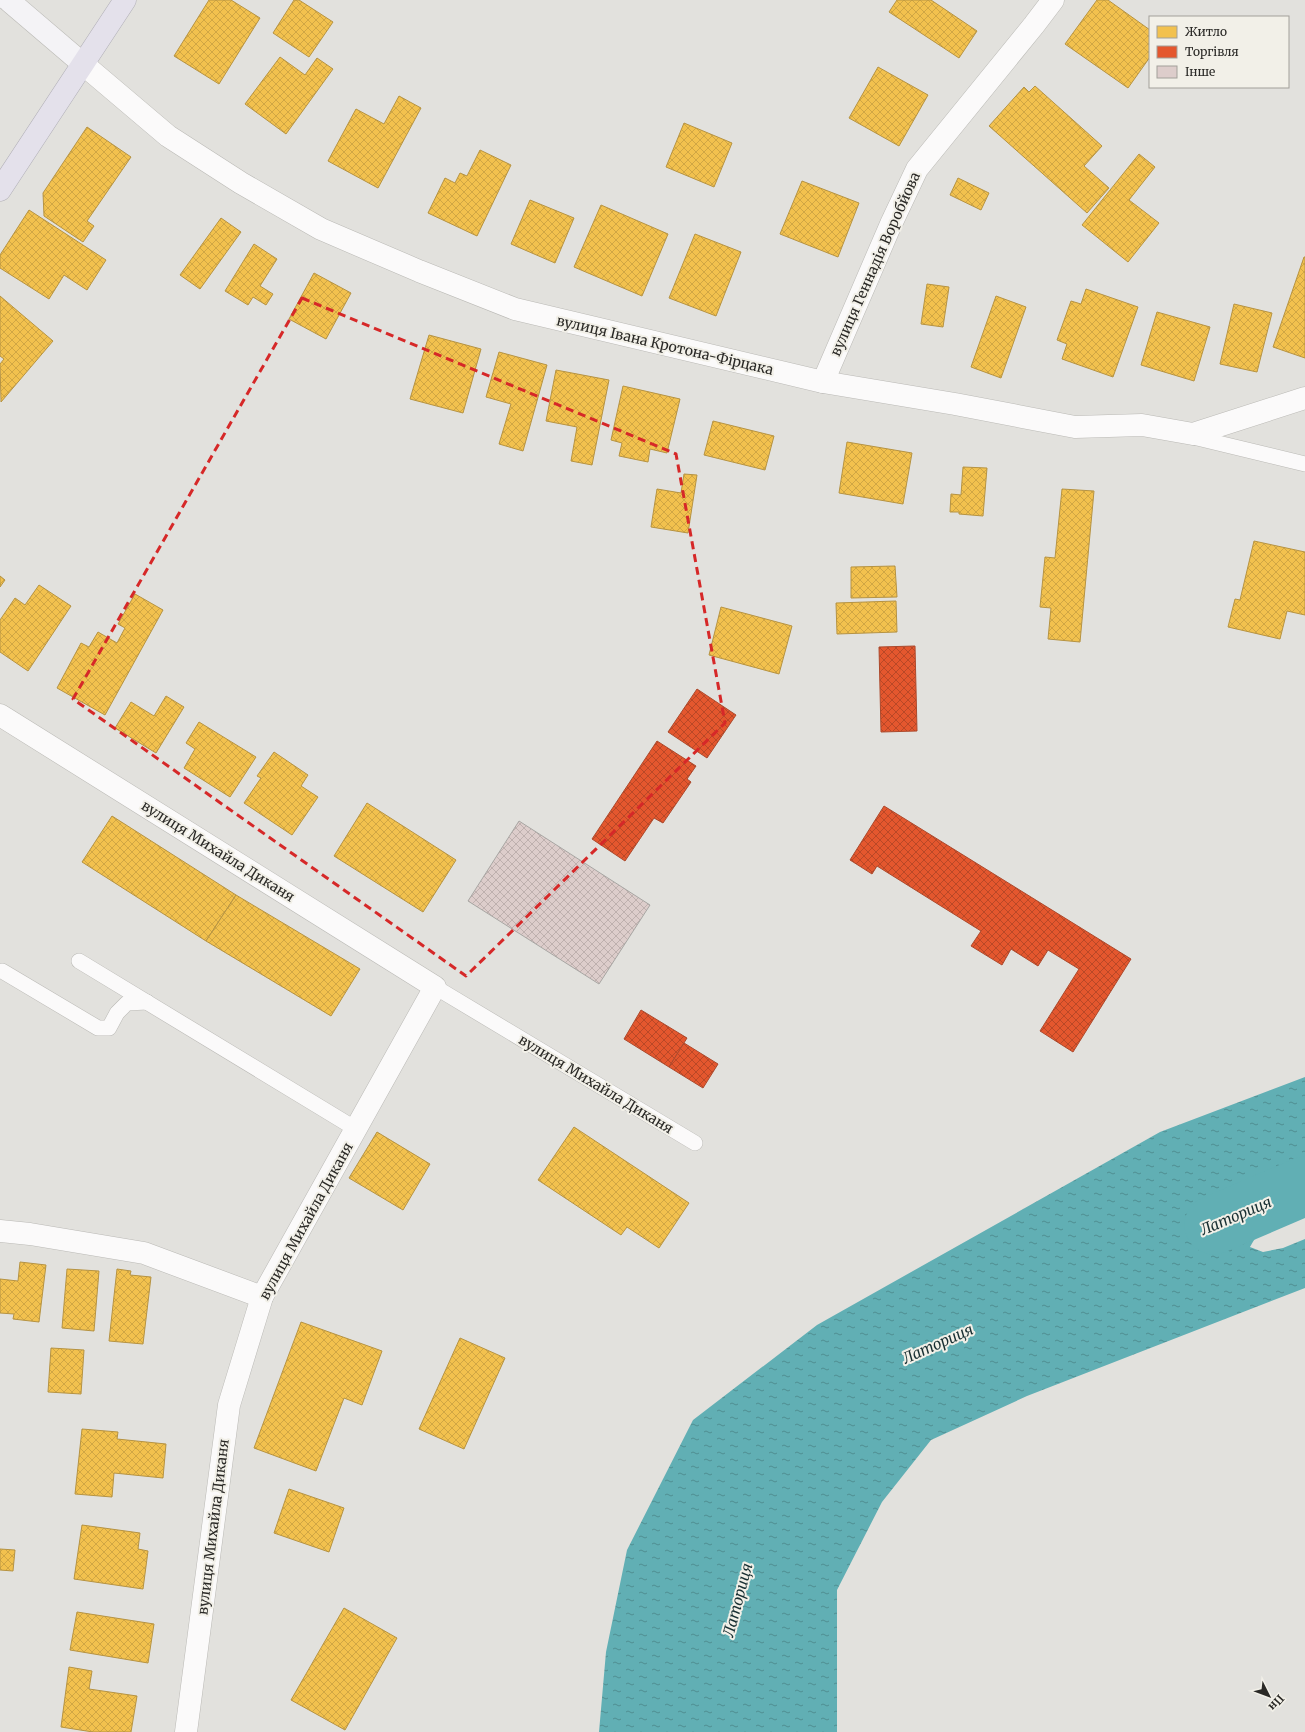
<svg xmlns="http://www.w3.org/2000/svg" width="1305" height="1732" viewBox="0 0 1305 1732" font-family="Merriweather,serif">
  <defs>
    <pattern id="water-ripples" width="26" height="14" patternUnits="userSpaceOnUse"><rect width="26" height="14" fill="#61afb4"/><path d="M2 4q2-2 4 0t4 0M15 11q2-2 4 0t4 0" fill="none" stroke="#508e92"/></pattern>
    <pattern id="homes-cross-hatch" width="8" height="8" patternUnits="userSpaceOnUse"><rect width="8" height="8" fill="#f2c14e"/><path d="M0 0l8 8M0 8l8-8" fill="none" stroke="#d0a644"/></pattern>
    <pattern id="shops-cross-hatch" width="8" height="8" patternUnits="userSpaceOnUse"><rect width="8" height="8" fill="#e4572e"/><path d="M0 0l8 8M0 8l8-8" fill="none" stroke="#b94827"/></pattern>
    <pattern id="building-cross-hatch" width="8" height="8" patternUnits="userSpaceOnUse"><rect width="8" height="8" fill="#ddcdcb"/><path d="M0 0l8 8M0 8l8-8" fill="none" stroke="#beb0ae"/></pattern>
  </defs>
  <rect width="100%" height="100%" fill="#e2e1dd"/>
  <!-- water -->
  <path fill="url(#water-ripples)" d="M1305,1077V1180C1285,1194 1262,1225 1250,1247L1263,1252L1283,1248L1305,1239V1288L1027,1396L931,1440L882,1502L837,1590V1732H599L606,1652L627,1550L693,1420L817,1325L1160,1132Z"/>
  <!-- homes -->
  <g fill="url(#homes-cross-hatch)" stroke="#b69342">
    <polygon points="209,0 231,0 260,18 219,84 174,56"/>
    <polygon points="294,0 299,0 333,22 309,57 273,33"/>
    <polygon points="897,0 931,0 977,31 959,58 889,12"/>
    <polygon points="1097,0 1108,0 1150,30 1150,57 1128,88 1065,44"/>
    <polygon points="280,57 305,75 317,58 333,69 286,134 245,104"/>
    <polygon points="878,67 928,95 899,146 849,118"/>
    <polygon points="1035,86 1102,146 1084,166 1109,188 1087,213 989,126 1024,87 1029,92"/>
    <polygon points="399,96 421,108 378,188 328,161 356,109 384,124"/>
    <polygon points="684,123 732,143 714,187 666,167"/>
    <polygon points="87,127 131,157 87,221 94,226 83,242 44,216 43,193"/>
    <polygon points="480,150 511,165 477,236 428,213 445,178 455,183 460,173 467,176"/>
    <polygon points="1139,154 1155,167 1129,200 1159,223 1128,262 1082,225"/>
    <polygon points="958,178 989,193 981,210 950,195"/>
    <polygon points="802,181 859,203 838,257 780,234"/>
    <polygon points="530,200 574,218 555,263 511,244"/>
    <polygon points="601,205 668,234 642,296 574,267"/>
    <polygon points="29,210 106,260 87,290 64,275 49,299 0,268 0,255"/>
    <polygon points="221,218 241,232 200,289 180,275"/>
    <polygon points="695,234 741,252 716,316 669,298"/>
    <polygon points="254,244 277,259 260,286 273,294 266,305 253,297 248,305 225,291"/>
    <polygon points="1304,257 1305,257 1305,358 1273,347"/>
    <polygon points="314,273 351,293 326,339 289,319"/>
    <polygon points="927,284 949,287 943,327 921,324"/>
    <polygon points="1086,289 1138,307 1113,377 1062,359 1067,344 1057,340 1071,301 1081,304"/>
    <polygon points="0,296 53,341 1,402 0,364 4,359 0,356"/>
    <polygon points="996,296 1026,307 1001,378 971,367"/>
    <polygon points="1234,304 1272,313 1257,372 1220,364"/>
    <polygon points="1157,312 1210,327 1194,381 1141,365"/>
    <polygon points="429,335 481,349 463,413 410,399"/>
    <polygon points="499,352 547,365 523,451 499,444 511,404 486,397"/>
    <polygon points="556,370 609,380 592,465 571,461 577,427 546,421"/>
    <polygon points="623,386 680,399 667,453 650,449 648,462 619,456 622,443 611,440"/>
    <polygon points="713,421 774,436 765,470 704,455"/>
    <polygon points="847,442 912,453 903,504 839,493"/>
    <polygon points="963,467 987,468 983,516 959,514 959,512 950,512 951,494 961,495"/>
    <polygon points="684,474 697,475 688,533 651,527 657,489 681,493"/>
    <polygon points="1062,489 1094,491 1080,642 1048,639 1051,608 1040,607 1045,557 1055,558"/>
    <polygon points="1254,541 1305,552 1305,615 1287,611 1280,639 1228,627 1235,599 1240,600"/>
    <polygon points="895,566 897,597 851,598 851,567"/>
    <polygon points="0,576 5,580 0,587"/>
    <polygon points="39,585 71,606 28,671 0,652 0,620 15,598 25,605"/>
    <polygon points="135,594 163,610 105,715 57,688 81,643 89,647 98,632 117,643 125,628 118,624"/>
    <polygon points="896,601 897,632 837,634 836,603"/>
    <polygon points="721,607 792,626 779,674 709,655"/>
    <polygon points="166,696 184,707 156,753 115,728 131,702 154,716"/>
    <polygon points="199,722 256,757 230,797 184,768 195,749 186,743"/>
    <polygon points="274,752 308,775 301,786 318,797 292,835 244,803 261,778 257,776"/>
    <polygon points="367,803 456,860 423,912 334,856"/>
    <polygon points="112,816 236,895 206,941 82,862"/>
    <polygon points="236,895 360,969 331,1016 206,941"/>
    <polygon points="574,1127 689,1203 659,1248 627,1227 621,1235 538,1180"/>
    <polygon points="377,1132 430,1164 403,1210 349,1178"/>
    <polygon points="20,1262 46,1265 39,1322 13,1319 14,1314 0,1313 0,1279 18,1281"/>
    <polygon points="67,1269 99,1271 94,1331 62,1328"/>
    <polygon points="117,1269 131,1271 130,1275 151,1277 143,1344 109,1341"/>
    <polygon points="301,1322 382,1351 362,1405 344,1398 316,1471 254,1448"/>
    <polygon points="460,1338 505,1358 464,1449 419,1429"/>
    <polygon points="51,1348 84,1350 81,1394 48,1392"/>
    <polygon points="82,1429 118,1432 117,1439 166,1444 163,1478 114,1473 112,1497 75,1494"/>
    <polygon points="289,1489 344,1508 329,1552 274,1533"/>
    <polygon points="82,1525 140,1533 138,1549 148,1551 143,1589 74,1579"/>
    <polygon points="0,1549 15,1550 13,1571 0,1570"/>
    <polygon points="344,1608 397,1638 345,1730 291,1700"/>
    <polygon points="77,1612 154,1624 148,1663 70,1650"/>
    <polygon points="69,1667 92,1671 89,1689 137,1696 131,1732 93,1732 61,1727"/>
  </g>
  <!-- shops -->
  <g fill="url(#shops-cross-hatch)" stroke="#ac492c">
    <polygon points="915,646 917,731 881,732 879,647"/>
    <polygon points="697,689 736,715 707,758 668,732"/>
    <polygon points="657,741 696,766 687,779 691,782 663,823 654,818 625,861 592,839"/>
    <polygon points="884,806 1131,959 1073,1052 1040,1031 1079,969 1048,950 1038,966 1011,949 1002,965 971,946 981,931 877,866 872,874 850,860"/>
    <polygon points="641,1010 687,1038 669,1067 624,1039"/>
    <polygon points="684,1043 718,1064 703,1088 669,1067"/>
  </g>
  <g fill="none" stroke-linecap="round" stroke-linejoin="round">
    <!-- river -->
    <polyline stroke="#61afb4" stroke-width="59" points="1214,1225 1305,1186"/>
  </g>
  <!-- building -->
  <polygon fill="url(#building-cross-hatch)" stroke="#a8a6a3" points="519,821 650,905 599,984 468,901"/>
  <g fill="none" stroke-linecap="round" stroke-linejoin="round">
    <!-- lane casing -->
    <g stroke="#bab9b5" stroke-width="16">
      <g id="lane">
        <polyline points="1189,436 1305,464"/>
        <polyline points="79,961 356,1129"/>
        <polyline points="2,971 98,1028 109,1028 117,1013 127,1003 147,1002"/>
        <polyline points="435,987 695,1143"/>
      </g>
    </g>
    <!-- street casing -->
    <g stroke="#bab9b5" stroke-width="23">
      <g id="street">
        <polyline points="83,64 168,136 241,183 321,229 419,271 515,309 823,382 955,404 1075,427 1142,425 1193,434 1305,398"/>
        <polyline points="823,382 891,224 917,169 1034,25 1053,0"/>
        <polyline points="0,715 435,987 262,1297 229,1405 186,1732"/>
        <polyline points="0,1231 30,1234 144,1253 262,1297"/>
      </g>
    </g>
    <!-- secondary casing -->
    <g stroke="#bab9b5" stroke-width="23">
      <polyline id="secondary" points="8,0 83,64"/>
    </g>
    <!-- highway casing -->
    <g stroke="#b0aeb6" stroke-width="23">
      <polyline id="highway" points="0,190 125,0"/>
    </g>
    <!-- lane -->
    <use href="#lane" stroke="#fbfafa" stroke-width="15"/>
    <!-- street -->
    <use href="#street" stroke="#fbfafa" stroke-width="22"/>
    <!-- secondary -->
    <use href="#secondary" stroke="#f4f3f6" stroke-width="22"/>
    <!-- highway -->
    <use href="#highway" stroke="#e4e1eb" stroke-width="22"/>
  </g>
  <!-- marked area -->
  <path fill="none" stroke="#d62828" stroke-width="3" stroke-dasharray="8 5" stroke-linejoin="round" d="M302,298L676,454L725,723L466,976L73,699Z"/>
  <g text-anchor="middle" stroke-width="4" stroke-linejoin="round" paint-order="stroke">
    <!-- street labels -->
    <g font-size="14" fill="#2a2926" stroke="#f2f0e8">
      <text transform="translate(875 264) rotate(-66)" y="5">вулиця Геннадія Воробйова</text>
      <text transform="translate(665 345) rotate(13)" y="5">вулиця Івана Кротона-Фірцака</text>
      <text transform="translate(218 851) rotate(32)" y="5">вулиця Михайла Диканя</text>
      <text transform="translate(596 1084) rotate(31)" y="5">вулиця Михайла Диканя</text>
      <text transform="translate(306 1221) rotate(-61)" y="5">вулиця Михайла Диканя</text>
      <text transform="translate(213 1527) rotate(-83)" y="5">вулиця Михайла Диканя</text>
    </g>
    <!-- water labels -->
    <g font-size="15" font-style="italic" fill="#182f32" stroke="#f2f0e8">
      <text transform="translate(1236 1216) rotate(-23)" y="5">Латориця</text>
      <text transform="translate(938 1344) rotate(-24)" y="5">Латориця</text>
      <text transform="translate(738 1600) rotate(-75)" y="5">Латориця</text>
    </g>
  </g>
  <!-- legend -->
  <rect x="1149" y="16" width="140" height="72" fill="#f2f0e8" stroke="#a2a09a"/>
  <rect x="1157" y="26" width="20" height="12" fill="#f2c14e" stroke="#a2a09a"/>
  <text x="1185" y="36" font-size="12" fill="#2a2926">Житло</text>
  <rect x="1157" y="46" width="20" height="12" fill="#e4572e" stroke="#a2a09a"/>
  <text x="1185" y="56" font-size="12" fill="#2a2926">Торгівля</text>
  <rect x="1157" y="66" width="20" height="12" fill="#ddcdcb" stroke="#a2a09a"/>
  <text x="1185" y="76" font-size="12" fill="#2a2926">Інше</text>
  <!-- north arrow -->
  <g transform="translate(1269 1696) rotate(132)" stroke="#f2f0e8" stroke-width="3" paint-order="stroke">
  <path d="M0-3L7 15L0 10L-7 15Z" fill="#2a2926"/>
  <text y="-6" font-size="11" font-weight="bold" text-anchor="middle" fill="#2a2926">Пн</text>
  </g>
</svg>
